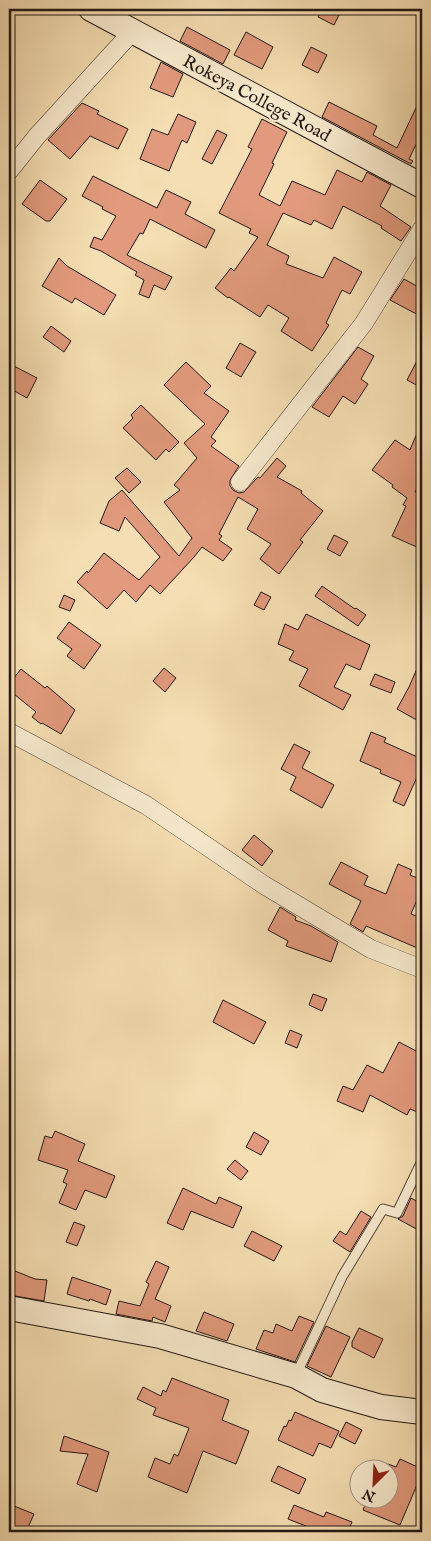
<svg xmlns="http://www.w3.org/2000/svg" width="431" height="1541" viewBox="0 0 431 1541" font-family="'IM FELL English',serif">
  <rect width="100%" height="100%" fill="#f5deb3"/>
  <filter id="stains"><feTurbulence type="fractalNoise" baseFrequency=".004" numOctaves="4"/><feColorMatrix values="0 0 0 0 .2 0 0 0 0 .09 0 0 0 0 .02 0 0 0 .5 -.17"/></filter>
  <radialGradient id="worn" r=".72"><stop offset=".6" stop-color="#630" stop-opacity="0"/><stop offset="1" stop-color="#630" stop-opacity=".3"/></radialGradient>
  <!-- building -->
  <g fill="#e19a7d" stroke="#241813">
    <polygon points="322,9 342,9 334,25 318,17"/>
    <polygon points="187,27 230,50 223,64 180,41"/>
    <polygon points="246,32 273,47 262,69 234,55"/>
    <polygon points="311,47 327,55 318,73 302,65"/>
    <polygon points="161,62 183,74 173,97 150,88"/>
    <polygon points="422,95 422,132 409,159 413,161 411,164 322,117 329,102 377,126 373,135 397,148"/>
    <polygon points="82,103 99,111 97,114 128,129 118,149 90,136 70,159 48,140"/>
    <polygon points="178,114 196,122 187,143 182,140 169,171 140,159 152,129 168,135"/>
    <polygon points="262,119 287,132 272,163 274,164 259,195 280,206 292,181 325,195 337,170 362,182 367,172 391,185 380,206 411,227 401,241 381,228 382,226 343,206 332,229 314,220 311,225 283,213 267,245 289,256 286,264 323,278 334,257 362,272 350,294 342,290 326,323 329,325 312,351 281,331 289,318 268,305 260,317 229,297 228,298 215,288 231,268 234,271 258,237 249,233 251,229 219,213 252,149 248,147"/>
    <polygon points="217,130 227,135 212,164 202,159"/>
    <polygon points="93,176 157,208 166,190 191,202 185,214 215,230 206,248 150,219 143,234 140,233 127,255 172,277 165,290 154,285 149,298 139,294 144,280 135,275 137,272 101,251 90,247 94,237 102,240 116,216 102,209 103,207 82,196"/>
    <polygon points="40,180 67,199 50,221 46,221 22,204"/>
    <polygon points="59,258 67,266 116,295 104,315 75,298 72,303 42,286"/>
    <polygon points="404,279 422,289 422,317 390,300"/>
    <polygon points="51,326 71,341 64,352 43,337"/>
    <polygon points="240,343 256,352 241,377 226,368"/>
    <polygon points="358,347 374,356 361,379 368,384 355,404 343,396 329,417 312,407"/>
    <polygon points="422,351 422,388 407,380"/>
    <polygon points="186,362 211,386 204,393 229,411 211,437 216,441 211,446 239,466 230,480 230,486 233,490 239,493 244,492 258,477 260,478 277,458 286,466 277,477 302,491 301,493 323,511 300,540 303,542 279,574 260,559 271,544 247,529 258,509 238,497 219,534 222,536 219,540 232,549 223,561 202,547 194,557 160,594 150,585 136,602 124,590 107,609 77,582 87,571 88,573 104,553 139,580 160,557 125,517 119,531 100,523 109,501 122,490 179,556 192,538 164,502 180,490 174,485 197,458 184,443 205,424 164,385"/>
    <polygon points="14,366 37,378 27,398 9,388 9,376"/>
    <polygon points="141,405 179,442 169,452 166,449 156,460 123,428 133,418 131,415"/>
    <polygon points="422,421 422,479 415,492 422,495 422,541 419,548 392,536 406,506 403,505 407,498 392,487 393,485 372,470 395,440 410,450"/>
    <polygon points="127,468 141,482 129,493 115,478"/>
    <polygon points="334,535 348,542 340,556 327,549"/>
    <polygon points="322,586 355,609 356,608 366,615 358,626 315,596"/>
    <polygon points="261,592 271,597 264,610 254,605"/>
    <polygon points="64,595 75,600 70,611 59,607"/>
    <polygon points="306,614 370,645 360,670 346,664 334,687 351,695 343,710 299,686 308,669 289,660 294,651 278,644 285,624 298,630"/>
    <polygon points="69,622 101,645 84,669 67,656 72,649 57,638"/>
    <polygon points="422,657 422,723 397,709 409,687"/>
    <polygon points="164,668 176,678 165,692 153,681"/>
    <polygon points="21,669 45,688 47,686 75,710 61,734 42,723 41,724 32,717 36,712 9,690 9,684"/>
    <polygon points="375,674 395,682 391,693 370,685"/>
    <polygon points="371,732 386,738 384,742 422,759 422,766 404,806 393,801 401,782 380,773 381,770 360,761"/>
    <polygon points="294,744 310,752 302,768 334,785 322,808 290,790 296,777 281,769"/>
    <polygon points="254,835 273,851 262,866 242,850"/>
    <polygon points="341,862 368,876 364,885 386,894 398,864 412,870 410,875 422,880 422,888 411,914 422,918 422,950 366,926 363,932 350,924 361,901 329,884"/>
    <polygon points="280,907 296,917 295,920 311,926 338,942 331,962 286,946 288,941 268,930"/>
    <polygon points="313,994 327,999 322,1011 309,1005"/>
    <polygon points="223,1000 266,1022 254,1044 213,1022"/>
    <polygon points="290,1030 302,1035 297,1048 285,1043"/>
    <polygon points="399,1042 422,1054 422,1114 410,1109 407,1115 370,1095 363,1112 337,1101 343,1086 353,1090 367,1065 383,1073"/>
    <polygon points="55,1131 85,1144 78,1161 115,1176 106,1198 85,1190 76,1210 59,1203 67,1184 63,1182 68,1170 38,1160 45,1136 52,1138"/>
    <polygon points="254,1132 269,1141 261,1155 246,1147"/>
    <polygon points="235,1160 248,1171 241,1180 227,1169"/>
    <polygon points="183,1188 216,1204 219,1197 242,1207 233,1228 191,1211 183,1230 167,1223"/>
    <polygon points="411,1198 422,1204 422,1232 398,1219 403,1216"/>
    <polygon points="361,1211 371,1217 350,1252 333,1241 340,1231 346,1235"/>
    <polygon points="74,1222 85,1226 77,1246 66,1242"/>
    <polygon points="252,1231 282,1246 274,1261 244,1246"/>
    <polygon points="156,1261 169,1267 155,1299 171,1306 165,1322 153,1317 152,1321 116,1314 119,1301 140,1306 149,1284 146,1282"/>
    <polygon points="15,1271 35,1279 47,1280 44,1301 9,1295 9,1286"/>
    <polygon points="72,1277 111,1290 106,1305 90,1299 89,1301 67,1294"/>
    <polygon points="204,1312 234,1324 227,1341 196,1331"/>
    <polygon points="299,1316 314,1322 295,1362 256,1349 264,1330 273,1333 276,1324 292,1331"/>
    <polygon points="326,1326 350,1337 331,1377 307,1366"/>
    <polygon points="359,1328 383,1339 374,1358 352,1347 352,1342"/>
    <polygon points="172,1378 229,1400 222,1420 249,1431 236,1464 203,1451 187,1493 148,1477 155,1458 170,1464 174,1454 178,1456 189,1428 153,1415 156,1408 137,1399 143,1387 161,1396 163,1390 166,1392"/>
    <polygon points="295,1412 339,1431 331,1448 319,1443 313,1456 278,1440 284,1426 286,1427 289,1420 291,1421"/>
    <polygon points="346,1422 362,1430 355,1444 339,1436"/>
    <polygon points="64,1436 109,1452 97,1492 77,1484 88,1454 60,1451"/>
    <polygon points="400,1459 422,1469 422,1473 400,1525 363,1510 368,1498 388,1498 388,1464 396,1467"/>
    <polygon points="278,1466 306,1479 299,1494 271,1481"/>
    <polygon points="9,1504 34,1514 26,1532 9,1532"/>
    <polygon points="294,1505 324,1517 326,1512 352,1522 348,1532 321,1532 288,1519"/>
  </g>
  <g fill="none" stroke-linecap="round" stroke-linejoin="round">
    <!-- lane casing -->
    <g stroke="#584a3b" stroke-width="11">
      <polyline id="lane" points="296,1375 342,1277 383,1209 397,1213 422,1161"/>
    </g>
    <!-- street casing -->
    <g stroke="#584a3b" stroke-width="19">
      <g id="street">
        <polyline points="9,171 37,136 132,32"/>
        <polyline points="240,482 364,323 422,229"/>
        <polyline points="9,732 146,805 264,885 371,949 422,969"/>
      </g>
    </g>
    <!-- secondary casing -->
    <g stroke="#241813" stroke-width="26">
      <g id="secondary">
        <polyline points="91,9 422,186"/>
        <polyline points="9,1308 160,1336 296,1376 322,1390 381,1407 422,1412"/>
      </g>
    </g>
    <!-- lane -->
    <use href="#lane" stroke="#f8eace" stroke-width="9"/>
    <!-- street -->
    <use href="#street" stroke="#f8eace" stroke-width="18"/>
    <!-- secondary -->
    <use href="#secondary" stroke="#f8eace" stroke-width="24"/>
  </g>
  <g text-anchor="middle" stroke-width="4" stroke-linejoin="round" paint-order="stroke">
    <!-- street labels -->
    <g font-size="18" fill="#241813" stroke="#f8eace">
      <text transform="translate(257 98) rotate(28)" y="6">Rokeya College Road</text>
    </g>
  </g>
  <!-- margin -->
  <rect width="431" height="1541" fill="none" stroke="#f5deb3" stroke-width="30"/>
  <rect x="10" y="10" width="411" height="1521" fill="none" stroke="#241813" stroke-width="2.5"/>
  <rect x="15" y="15" width="401" height="1511" fill="none" stroke="#241813"/>
  <!-- north arrow -->
  <g transform="translate(374 1484) rotate(204)"><circle r="24" fill="#f8eace" stroke="#a39683"/>
  <path d="M0-4L9 19L0 12L-9 19Z" fill="#8f2418"/>
  <text y="-8" font-size="14" font-weight="bold" text-anchor="middle" fill="#241813">N</text>
  </g>
  <rect width="100%" height="100%" filter="url(#stains)"/>
  <rect width="100%" height="100%" fill="url(#worn)"/>
</svg>
